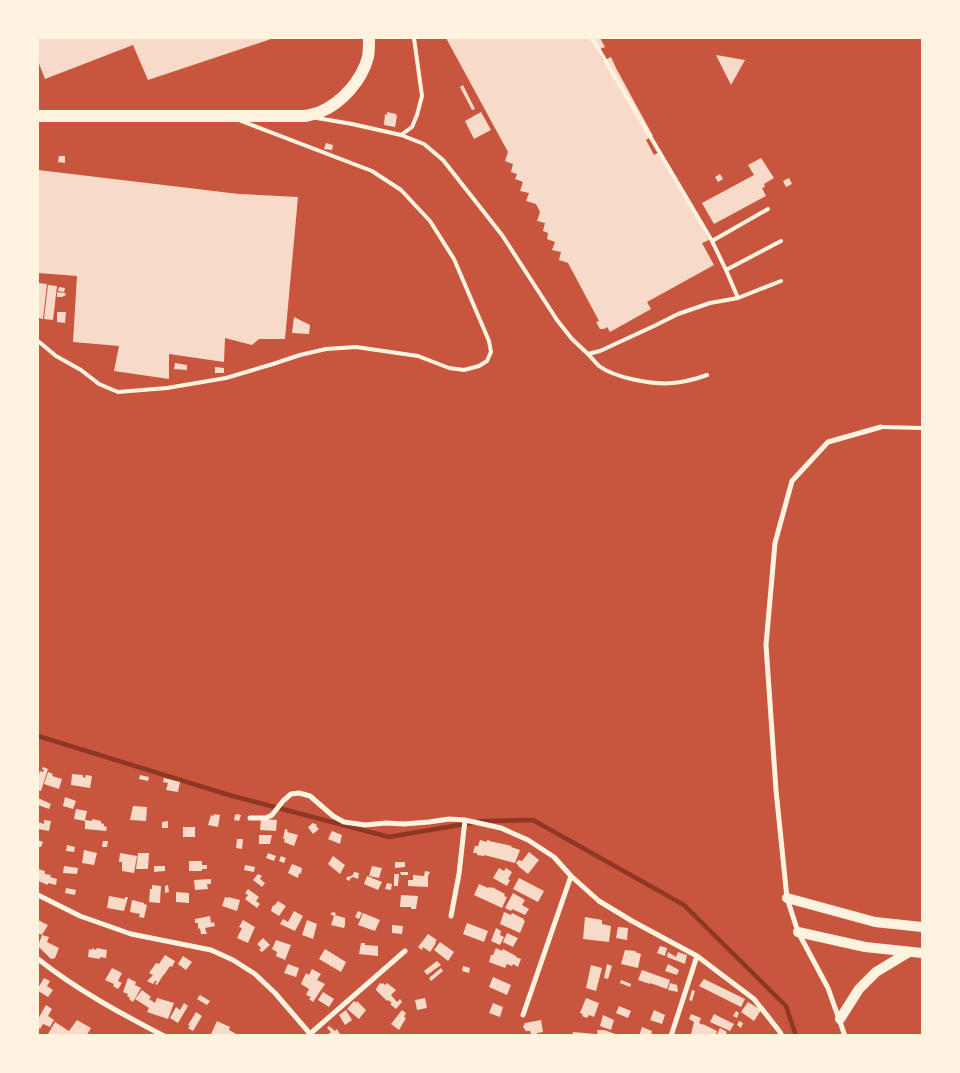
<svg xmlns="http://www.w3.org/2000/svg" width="960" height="1073" viewBox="0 0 960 1073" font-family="'Public Sans',sans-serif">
	<rect width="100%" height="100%" fill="#c8553d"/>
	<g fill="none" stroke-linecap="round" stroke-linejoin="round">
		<path stroke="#8f3625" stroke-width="4.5" d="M38,736L229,795L389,837L483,821L533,820L684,905L786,1006L796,1036"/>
	</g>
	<path fill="#f7dbc8" d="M38,38H274L148,80L133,45L45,79L38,61Z
		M446,38H600L605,47L597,50L603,61L611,57L616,68L653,136L646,140L654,155L661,151L709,240L702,243L714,265L647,302L651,309L610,332L607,327L604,329H600L596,322L599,321L568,263L559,260L561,252L552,250L555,242L547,239L548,233L543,231L545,223L537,221L540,212L536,204L526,201L529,193L520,191L523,182L515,179L517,174L511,172L513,164L505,161L508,152Z
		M716,55L745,60L731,85Z
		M463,85L475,109L472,110L460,87Z
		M387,112L396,114V115L397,116L395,127L384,125L385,114L387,115Z
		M481,112L491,130L474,139L465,121Z
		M326,143L333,145L332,150L324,149Z
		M59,156H65V163L58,162Z
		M761,158L774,178L764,184L765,187L762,188L766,196L714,224L702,203L754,175L748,165Z
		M38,170L239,194L298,197L285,339H259L252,345L225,338L224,362L169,354V379L114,371L119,346L73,342L77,276L38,273Z
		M720,174L723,179L718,182L715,177Z
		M789,178L792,184L786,187L783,181Z
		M38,283L47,284L43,319L38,318Z
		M48,285L57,286L53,320L44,319Z
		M59,287L65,288L64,292L58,291Z
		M57,292L65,293L66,295L62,297H57Z
		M57,312H66L65,323L57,322Z
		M294,317L310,325L309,334L292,333Z
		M175,363L187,365V370L174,369Z
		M215,367L224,368V373H215Z
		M43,767L48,769L41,791L38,790V777L40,771L43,772L44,770L42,769Z
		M48,772L53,774L52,776L62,779L59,789L44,784Z
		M72,774L83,775V777L85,778L86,775L92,776L90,788L71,785Z
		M140,775L149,777L148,781L139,779Z
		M164,778L180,782L178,792L166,790L168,783L163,782Z
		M65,797L76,801L73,809L63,806Z
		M38,798L51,804L49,809L38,805Z
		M133,806L147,807L146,821L130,820Z
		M76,809L87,811L85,820L92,821V819L101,821V823L104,824V826L107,827L106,831L85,829V821L74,819Z
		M214,814L220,815L218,827L208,825L211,815L214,816Z
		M237,814L241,815L239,821L234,820L235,815Z
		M261,819L277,820L276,831L260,830Z
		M44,820L51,821L49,831L38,829V822L44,824Z
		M168,821V828H162V822Z
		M313,823L317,825L316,826L319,829L313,834L308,827Z
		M183,827H195V837H183Z
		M285,829L288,830L287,832L298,835L294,846L284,842L285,839H283Z
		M332,831L342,835L340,844L328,839Z
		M259,835H272L270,844H259Z
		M237,839H243L242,849L236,848Z
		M38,840L43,842L41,847H38Z
		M480,840L487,842V840H489V841L512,846L511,847L520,850L515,863L484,855V856L477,855V853H473L475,846H478Z
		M103,841H108L107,847H102Z
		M67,845L75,847L74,852L66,851Z
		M84,850L97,853L94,865L82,863Z
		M529,852L539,860L528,874L518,866V865L516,863L519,860L522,861Z
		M120,853L137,856L134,873L122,871V862H119Z
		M138,853H149L148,869H136Z
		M268,853L276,856L274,861L266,858Z
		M281,856L286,858L284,863L279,861Z
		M333,856L345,865L340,874L328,864Z
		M189,861H202V865H207V869H202V871H189Z
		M395,862H405V867L395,868Z
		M292,864L302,868L301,874L299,873L298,878L288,873Z
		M245,865L255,867L254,872L244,870Z
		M64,866L78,868L77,874L63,873Z
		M154,866H165V871L154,872Z
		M372,866L382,868L379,878L369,876Z
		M499,868L504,871L506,868L512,872L508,879L510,880L507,886L493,878Z
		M38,869L45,871V874L51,875L50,877L57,879L56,885L48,883V885L38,881Z
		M425,871L430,872L428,876V887L408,886V880H413V875L424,876Z
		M354,872L359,873L358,879L353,877L351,878L349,881L346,879L348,876L349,877L353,875Z
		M400,872H408V875H401Z
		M258,874L262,876L260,879L265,883L262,887L253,880Z
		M394,874H399L398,886H394Z
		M367,876L382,882L378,890L364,884Z
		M519,878L544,891L538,902L513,889Z
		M211,879V884H207L208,889L195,890L194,880Z
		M387,883L392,884L391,890L385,889Z
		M479,884L488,888L489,887L492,888V887L505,894L504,896L507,897L502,908L474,895Z
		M152,885L161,886L160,903L149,902L150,889H152Z
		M168,885L169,892L165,893V886Z
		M66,888L76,890L75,895L65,893Z
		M248,889L259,897L256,901L260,904L257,908L245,899L248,895L245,893Z
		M176,892L189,893V903L176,902Z
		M513,893L525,900L522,905L529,909L525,915L512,909L511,911L505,908Z
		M401,895L418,896L416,909H411V907H400Z
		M109,896L125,899V897H128L124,911L107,908Z
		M225,897L228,898V897L240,900L237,911L222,906Z
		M132,900L144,903V904L147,905L144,918L139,917L140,914L130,912Z
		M278,901L286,906L279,916L271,911L273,905L274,906Z
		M294,911L303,916L295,931L280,924L283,919L288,922Z
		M358,911L362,913L359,919L355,917Z
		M333,912L336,913L335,915L345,918V925L344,928L331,925L334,916L330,914Z
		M504,912L511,915L512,913L524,919L523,920L525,921L520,933L500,924Z
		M363,913L380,920L375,931L358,925Z
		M210,916L211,923L214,922L215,926L205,928L207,934H201L200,928L198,929V923H195V919Z
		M585,917L602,920V924L611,926L609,942L583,939Z
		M38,920L48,925L42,935L38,933Z
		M243,920L255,927L248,943L237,938L242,928L239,927Z
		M307,920L317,924L313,939L302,935Z
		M467,923L488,931L484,942L463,934Z
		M392,925L403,926L402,934L392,933Z
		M618,927L628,928L627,940L616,938Z
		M496,928L501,931L500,935L504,937L500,945L491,941Z
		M507,933L518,938L513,947L503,942Z
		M428,934L437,940L435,942L436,943L430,952L423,947L422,950L418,947Z
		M42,935L49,937L47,942L59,948L55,958L51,959L38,946Z
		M263,938L270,945L262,952L259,950L261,948L257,944Z
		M276,940L291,945L285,960L276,956L277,952L272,949Z
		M440,942L454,952L448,961L434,950Z
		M361,943H365V945L378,946V956L359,954Z
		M660,946L667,948L665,956L657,953Z
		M92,948L96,950L97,948L107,950L106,958L100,957V959L88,957L89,949L92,950Z
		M496,948L502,951L503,949L516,956V957L521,959L518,967L513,964L512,966L507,964L505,968L489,962L491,955H493Z
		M325,949L346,962L341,972L319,959Z
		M625,950L636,951L635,952L641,954L638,968L621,964Z
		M668,952L676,957L678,952L687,955L685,964L667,957Z
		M165,955L175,961L172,967L170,966L164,975V974L157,985L155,984L157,981H155L153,984L147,981L153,975L149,973L156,963L159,964Z
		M183,956L192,962L186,970L178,964Z
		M437,961L441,965L427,975L424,971Z
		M288,964L299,968L296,977L284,973Z
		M607,964L612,966L608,979L604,978Z
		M668,964L679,970L677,975L665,971Z
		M591,965L602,968L596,991L586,988Z
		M463,966L470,968L469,973L462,971Z
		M112,968L122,973L118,981L122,983L118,989L113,986L114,984L105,980Z
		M441,968L443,971L431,981L429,978Z
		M312,969L321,974L317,980L325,984L313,1002L309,999L311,997L306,995L309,989L301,984L306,973L309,975Z
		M642,970L670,980L667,989L650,983V984L638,980Z
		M493,977L511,985L507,995L489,987Z
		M44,978L50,981L47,986L53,990L48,997L38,991V988Z
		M128,978L136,982L135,985L141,988L133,1002L129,999L130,998L127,996L128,994L123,992Z
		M704,979L745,999L741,1007L699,986Z
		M621,980L631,984L630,987L620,983Z
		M380,983L382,984L383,983L385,985L387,983L396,990L391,995L397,1002L400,999L402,1002L396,1009L390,1004L392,1003L388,1000L387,1001L376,990V989Z
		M670,983L677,985L678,992L668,990Z
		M142,990L151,997L149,999L155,1003L157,998L174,1003L168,1019L147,1012L149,1008L135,999Z
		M692,990L695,991L692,1001L689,1000Z
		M323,992L334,999L329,1007L318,1000Z
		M200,995L210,1001L207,1005L197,999Z
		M425,998L427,1008L417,1010L415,1000Z
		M586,998L599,1003L594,1017L589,1015L587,1018L582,1016L583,1014L580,1013Z
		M354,1001L356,1003L357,1001L366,1010L359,1019L347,1009Z
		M748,1002L761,1010L754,1021L741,1012Z
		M184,1003L188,1006L178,1023L170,1018L176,1007L180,1010Z
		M493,1003L503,1007L500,1017L489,1013Z
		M46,1005L52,1009L48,1016L54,1020L50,1027L43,1024L40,1029L38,1027V1019Z
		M619,1006L631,1011L628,1018L616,1013Z
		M346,1010L352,1020L345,1025L339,1015Z
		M402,1010L406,1013L404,1017L406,1018L399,1030L391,1024Z
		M654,1010L665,1015L662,1024L650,1020Z
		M736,1011L739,1013L737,1018L733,1016Z
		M196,1012L202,1016L193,1031L188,1028L190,1026L188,1025Z
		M691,1014L701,1018L699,1023L703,1025V1024L717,1031L715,1036L711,1034L712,1036H709V1034L708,1036H697L691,1034L694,1022L689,1019Z
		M714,1014L734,1024L730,1031L710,1022Z
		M603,1015L614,1020L611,1030L600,1026Z
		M77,1020L91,1028L86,1036H47L55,1022L69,1031Z
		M541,1020L543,1032L537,1033L538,1036H532L530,1031H526L523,1027L525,1023Z
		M217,1021L230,1027L229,1030L240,1036H214L211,1034Z
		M739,1021L743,1023L741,1028L737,1025Z
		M329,1026L335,1031L337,1029L341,1036H326L331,1032L327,1028Z
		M642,1027L652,1031L651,1036H639Z
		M720,1028L727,1032L725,1036H716Z
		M597,1030H604L621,1036H598Z
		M573,1032L596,1034V1036H572Z"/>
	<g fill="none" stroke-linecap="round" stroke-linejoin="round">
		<path stroke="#fff3e0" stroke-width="4" d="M592,38L712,241L726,270
			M317,118L352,124L401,135L424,144L443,160L502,235L557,320L572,339L588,354L600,351L654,326L678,314L710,303L738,298L781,281
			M401,135L412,127L417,115L422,96L414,38
			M712,241L768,209
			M738,298L726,270L781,241
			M38,341L56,356L81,370L99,384L118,392L167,388L226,378L273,364L300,355L326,349L356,347L418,356L449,368L464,370L479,366L487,361L491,352L489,341L454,259L430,221L401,190L372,171L241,121
			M588,354C592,358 595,362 599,366C615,378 653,385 673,383C685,382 696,379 707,375
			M881,427L922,428"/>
		<path stroke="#fff3e0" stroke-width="5" d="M250,818H266L272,815L283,801L291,794L299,793L310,796L333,816L344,822L365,825L386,823L404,824L429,822L449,819L465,820L501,828L528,840L554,857L571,876L599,901L632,921L697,956L754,999L780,1032L782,1036
			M38,895L80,916L131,934L211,950L233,960L255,974L275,993L312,1036
			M451,916L459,874L465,820
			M38,959C77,990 120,1013 164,1036
			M523,1015L571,876
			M311,1033L405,951
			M671,1036L697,956
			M845,1036L828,988L798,932L787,898L776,790L766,645L775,543L792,481L828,442L881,427"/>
		<path stroke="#fff3e0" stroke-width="10" d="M787,898L875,922L922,927
			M798,932L865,947L922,953
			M840,1019L859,989L876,972L909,952"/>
		<path stroke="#fff3e0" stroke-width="12" d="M38,116H305C310,115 315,114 320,112C342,103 362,80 368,57C369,51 369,44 369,38"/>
	</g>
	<rect width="960" height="1073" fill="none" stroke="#fff3e0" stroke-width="78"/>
</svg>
